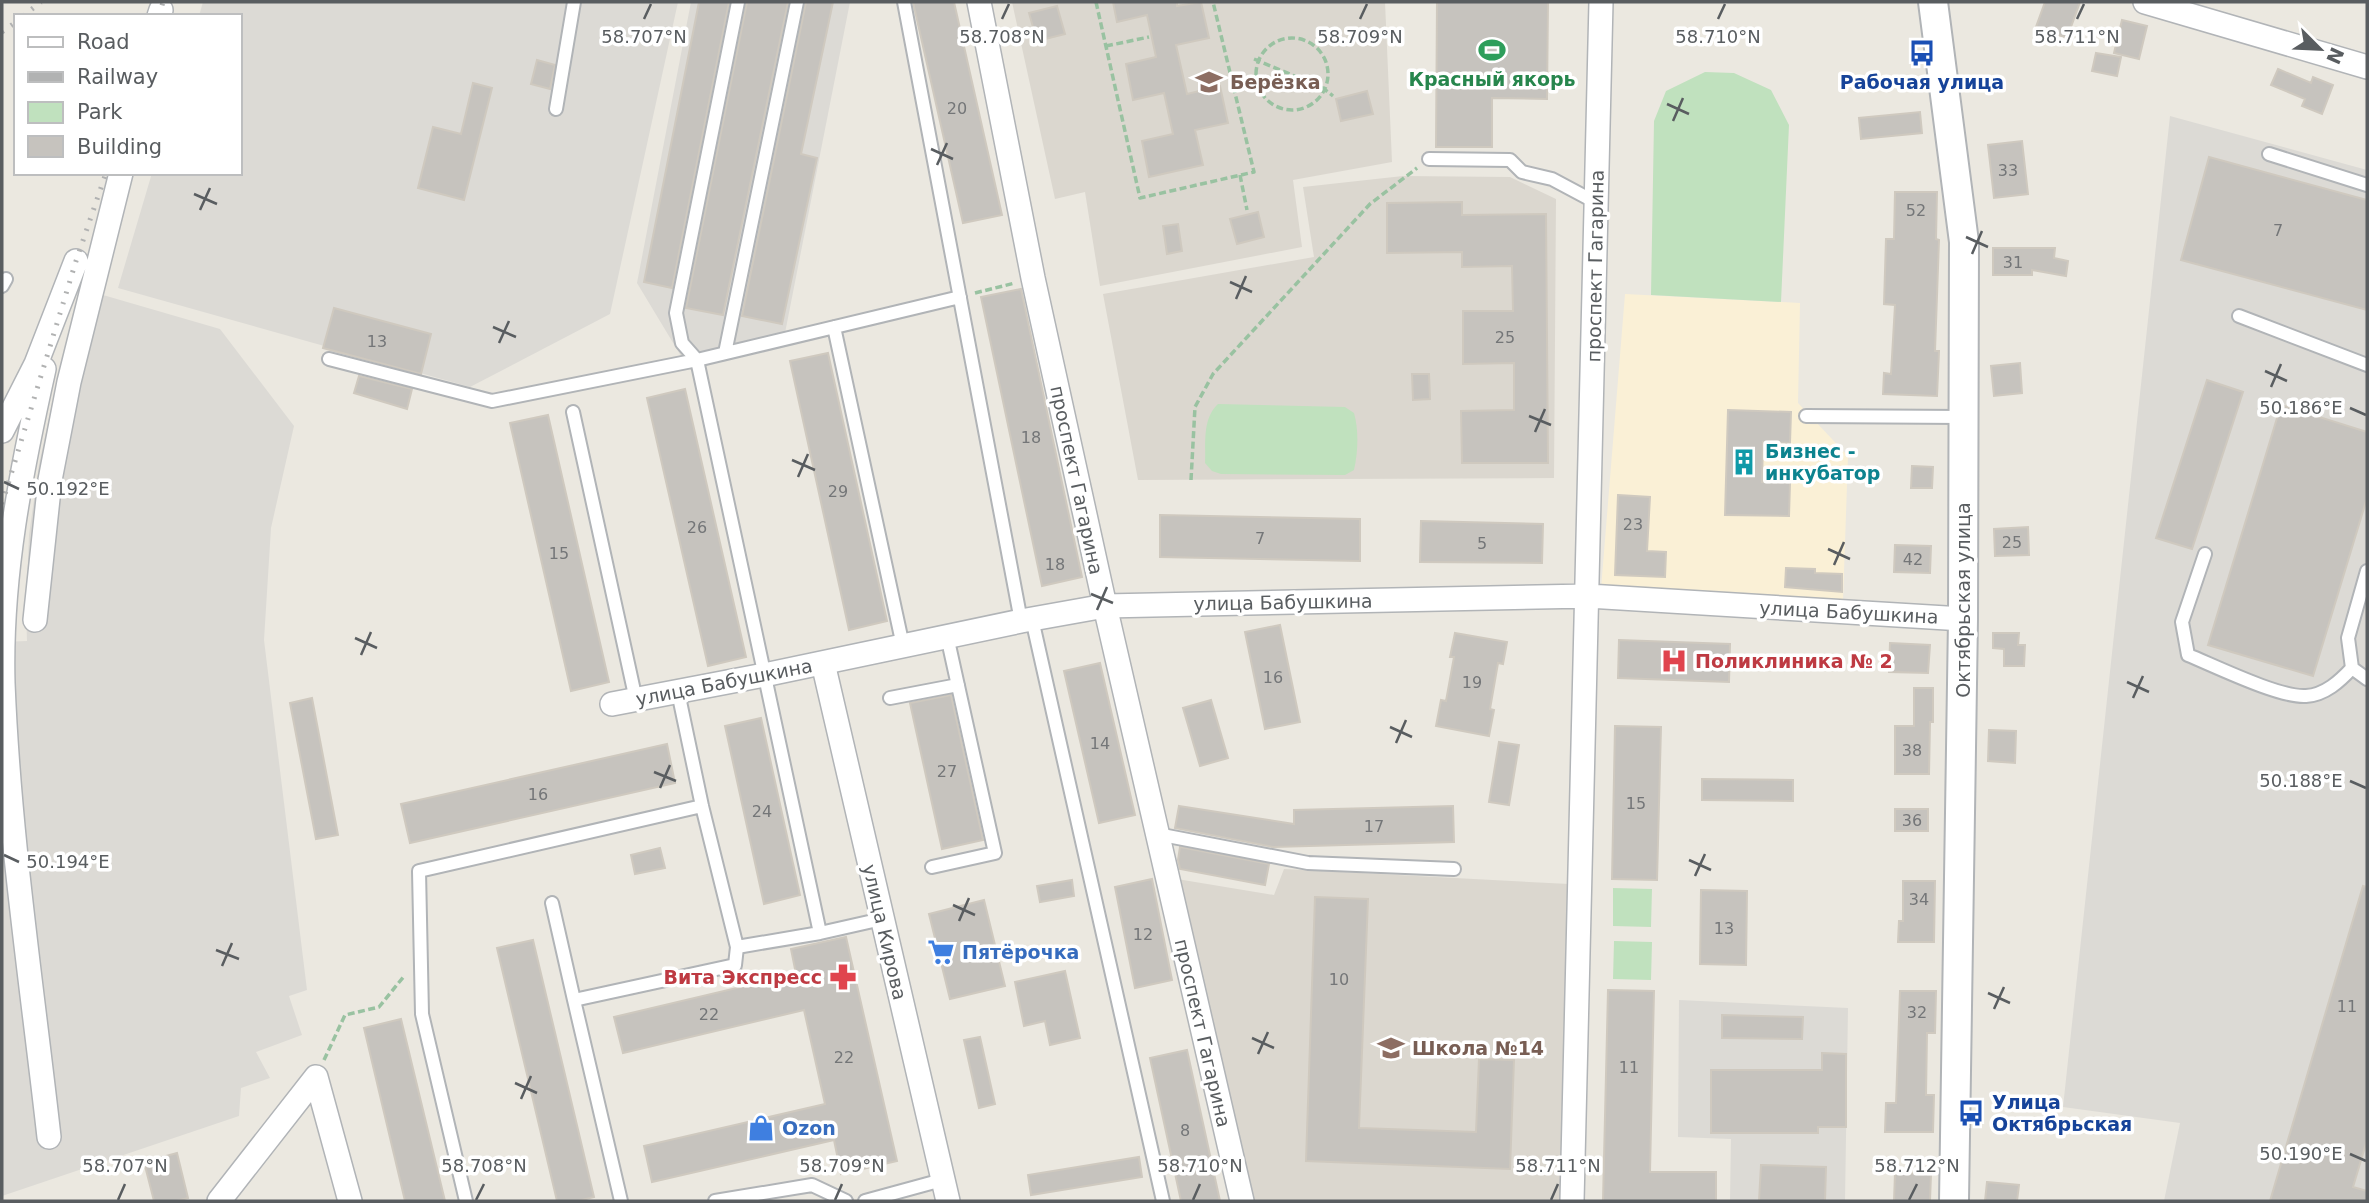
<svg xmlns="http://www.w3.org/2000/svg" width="2369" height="1203" viewBox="0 0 2369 1203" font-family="'DejaVu Sans',sans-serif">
	<rect width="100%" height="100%" fill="#ebe8e0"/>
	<path fill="#faf0d6" d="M1625,294L1800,303L1798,403L1848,456L1843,601L1601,589Z"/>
	<path fill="#dcdad5" d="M203,2H678L610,314L470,387L118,288L152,173H240V16H199Z
		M691,2H850L785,333L681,356L637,283Z
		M2170,116L2367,170V1201H2164L2180,1123L2063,1107Z
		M103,295L220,329L294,426L271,528L264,640L307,990L289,996L302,1035L256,1052L270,1078L241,1088L239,1116L2,1196V642L27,641L26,609L29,535L39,464L54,395L78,399Z
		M1679,1000L1848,1008L1845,1201H1730L1731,1139L1678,1137Z"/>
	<path fill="#dbd7cf" d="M1012,2H1385L1392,162L1293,180L1302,247L1100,286L1085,192L1055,199Z
		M1403,176L1510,177L1556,199L1554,478L1138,480L1103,294L1314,257L1303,187Z
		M1284,869L1569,884L1561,1201H1252L1177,879L1274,895Z"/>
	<path fill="#c0e1be" d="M1705,72L1734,73L1771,90L1789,125L1781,302L1651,295L1654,121L1666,91Z
		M1218,404L1345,407L1354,413C1359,430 1358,453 1354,470L1345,475L1221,474L1212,471L1205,463C1206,443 1202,419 1218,404Z
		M1613,888L1652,889L1651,927L1613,926Z
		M1614,941L1652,942L1651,980L1613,979Z"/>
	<path fill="#c6c3be" stroke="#cfc9bf" stroke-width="2" d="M699,2H729L672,288L644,282Z
		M747,2H788L723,315L686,308Z
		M806,2H833L801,154L817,158L782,324L742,316Z
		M913,2H954L1002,215L963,223Z
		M1113,2H1177V6L1201,2L1209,38L1176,45L1187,94L1220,86L1228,123L1195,130L1203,165L1149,177L1142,141L1173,134L1164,93L1133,100L1126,64L1156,57L1147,15L1117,22Z
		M1437,2H1548L1547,99L1492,98V147H1436Z
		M2045,2H2080L2067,38L2036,27Z
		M1057,6L1065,34L1037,41L1029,13Z
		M2122,20L2147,26L2139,59L2114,53Z
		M2096,53L2121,57L2117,76L2092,71Z
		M537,60L555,65L550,89L531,84Z
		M2278,69L2311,83L2313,77L2333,85L2322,114L2302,106L2305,99L2271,85Z
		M473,83L492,88L464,200L418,188L433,127L461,134Z
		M1367,91L1373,114L1341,121L1336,99Z
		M1920,112L1922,133L1861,139L1859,118Z
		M2022,141L2028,194L1994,198L1988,145Z
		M2209,157L2367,200V310L2181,260Z
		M1895,192H1937L1936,239L1939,240L1935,351H1939L1937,396L1883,394L1884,373L1891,374L1895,305L1884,304L1886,239H1894Z
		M1462,202V215L1546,214L1548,463H1462L1461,411L1514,410V363L1463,364V311H1513L1512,266L1462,267V252L1387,253V203Z
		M1258,212L1264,237L1237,244L1230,219Z
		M1178,224L1182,251L1167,254L1163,226Z
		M1993,248H2055L2054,258L2068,261L2066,276L2032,270V275H1993Z
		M1021,289L1082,577L1042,586L981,297Z
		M334,308L431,334L421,374L323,348Z
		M828,353L887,621L849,630L790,361Z
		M2020,363L2022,393L1994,396L1991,366Z
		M1412,374H1429L1430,399L1413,400Z
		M359,376L412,389L407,409L354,393Z
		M2207,380L2243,392L2192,549L2156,538Z
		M685,389L746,657L708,666L647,398Z
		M2281,405L2367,432V498L2313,676L2208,645Z
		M1728,410L1791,412L1790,443L1763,442L1762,482L1790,483L1789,516L1725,515Z
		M548,415L609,682L571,691L510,423Z
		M1912,466L1933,467L1932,488H1911Z
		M1618,495L1650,497L1647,551L1666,552L1665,577L1615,575Z
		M1160,515L1360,519V561L1160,557Z
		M1421,521L1543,524L1542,563L1420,562Z
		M2028,527L2029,555L1995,556L1994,529Z
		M1895,545L1931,546L1930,573L1894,572Z
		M1786,568L1815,569V573L1842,574V592L1785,587Z
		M1280,625L1300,722L1265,729L1245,632Z
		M1455,633L1507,642L1503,664L1498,663L1490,709L1494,710L1489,736L1436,726L1441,700L1446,701L1454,657H1450Z
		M1993,633H2019L2018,645H2025L2024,666H2004V649L1993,648Z
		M1619,640L1730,644L1729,682L1618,678Z
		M1890,643L1930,645L1928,673L1889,672Z
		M1100,663L1135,815L1099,823L1064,671Z
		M1914,688H1933V722H1930L1929,774H1895V726H1914Z
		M951,695L983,840L942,849L910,703Z
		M312,698L338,835L316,839L290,703Z
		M1211,700L1228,758L1200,766L1183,708Z
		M761,718L800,895L764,904L725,726Z
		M1615,726L1661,727L1657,880L1612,879Z
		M1989,730L2016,731L2015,763L1988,761Z
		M1499,742L1519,745L1509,805L1489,802Z
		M667,744L675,783L410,843L401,804Z
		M1702,779L1793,780V801L1702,800Z
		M1179,806L1294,824V810L1453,806L1454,842L1273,847L1175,828Z
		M1895,809H1928V831H1895Z
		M1180,847L1269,864L1265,885L1180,869L1178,860Z
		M660,848L665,868L635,874L631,855Z
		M1152,879L1172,980L1135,988L1115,887Z
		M1072,880L1074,896L1040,902L1037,886Z
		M1903,881H1935L1934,942H1898L1899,921H1903Z
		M2363,886L2367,887V1140L2353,1187L2367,1191V1201H2270Z
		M1701,890L1747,891L1746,965L1700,964Z
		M1315,897L1368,899L1359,1128L1476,1132L1479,1059L1514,1060L1510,1169L1306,1161Z
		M984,900L1005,986L950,999L929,914Z
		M846,937L897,1161L841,1174L834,1140L652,1182L644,1146L825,1104L804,1010L623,1053L614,1017L796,974L791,949Z
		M533,940L594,1197L578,1201H557L497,948Z
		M1065,971L1080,1038L1050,1045L1045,1021L1024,1026L1015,982Z
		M1608,990L1654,991L1650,1172H1716V1201H1603Z
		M1900,991H1936L1935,1033H1927L1926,1095H1934L1933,1132H1885L1886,1103H1896Z
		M1722,1015L1803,1017L1802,1039L1722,1038Z
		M401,1019L445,1201H405L364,1028Z
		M980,1037L995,1104L979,1108L964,1040Z
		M1187,1050L1220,1201H1181L1150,1058Z
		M1822,1053L1846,1054V1127H1818V1133H1711V1070H1822Z
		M177,1153L188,1198L176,1201H154L144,1162Z
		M1139,1157L1142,1177L1031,1195L1028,1175Z
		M1761,1165L1826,1167L1825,1201H1759Z
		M1895,1173L1931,1174L1930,1201H1894Z
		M1987,1182L2019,1185L2017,1201H1985Z"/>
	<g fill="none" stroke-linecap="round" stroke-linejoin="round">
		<g stroke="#b1b4b7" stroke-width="16">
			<path id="service" d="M738,2L676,313L682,343L697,360L820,933
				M904,2L1021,621
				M556,109L574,2
				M2269,154L2367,185
				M1429,159L1510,160L1522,172L1552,179L1597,203
				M2,286L6,279
				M2239,316L2367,365
				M834,327L903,646
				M725,353L797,2
				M329,359L492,401L697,360L960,297
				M573,412L636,700
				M1806,416L1963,417
				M2205,554L2182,622L2188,655C2215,666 2280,698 2306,696C2325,695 2340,681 2352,668
				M2367,571L2348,638L2352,668L2367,679
				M1032,619L1163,1201
				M678,692L702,806L737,947L820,933L882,919
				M890,698L958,685
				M1157,834L1308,863L1454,869
				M932,867L995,853L947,636
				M552,903L574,1000
				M466,1201L422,1014L419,871L702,806
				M621,1201L574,1000L735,965L737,947
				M715,1201L812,1185L846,1201
				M865,1201L942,1180"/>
		</g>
		<g stroke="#b1b4b7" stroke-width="26">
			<path id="minor" d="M979,2L1033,278L1105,606L1242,1201
				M2145,2L2367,67
				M159,16L161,10
				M44,369C21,472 0,577 3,683C9,835 32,986 49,1137
				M2,431L36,364L76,261
				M35,620L50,480L69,382L121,173
				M823,663L948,1201
				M612,704L764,675L1021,621L1105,606L1588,596L1963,619
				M316,1077L350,1201
				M219,1201L316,1077
				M1572,1201L1601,2"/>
		</g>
		<g stroke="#b1b4b7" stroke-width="32">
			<path id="tertiary" d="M1933,2L1964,242L1963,619L1954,1201"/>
		</g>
		<path stroke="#99c2a1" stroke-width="3.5" stroke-dasharray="7 3.5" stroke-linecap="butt" d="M1096,2L1140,198L1254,172L1213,2
			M1256 74a36 36 0 1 1 72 0a36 36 0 1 1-72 0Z
			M1106,46L1149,37
			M1254,59L1323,88L1333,96
			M1240,175L1247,210
			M975,293L1015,283
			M1191,480L1195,407L1213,374L1370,204L1417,168
			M324,1060L345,1015L379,1007L405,975"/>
		<use href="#service" stroke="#fff" stroke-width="12"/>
		<use href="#minor" stroke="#fff" stroke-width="23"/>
		<use href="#tertiary" stroke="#fff" stroke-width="28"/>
		<path stroke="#b1b2b2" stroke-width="5" stroke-dasharray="2 9" stroke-linecap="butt" d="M23,16L41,2
			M159,16L163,2
			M2,32L16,22
			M2,504L76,261L106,173"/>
	</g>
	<path fill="none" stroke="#595d60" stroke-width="2.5" d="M644,19L651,4M1002,19L1009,4M1360,19L1367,4M1718,19L1725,4M2077,19L2084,4M1667,104L1689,114M1673,121L1683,98M931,149L953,159M937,165L947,143M194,194L217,204M200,210L210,188M1966,237L1988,247M1972,254L1982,231M1230,282L1252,292M1236,299L1246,276M493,327L516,337M499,343L509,321M2265,371L2287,381M2271,387L2281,364M2350,408L2366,415M1529,416L1551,425M1535,432L1545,409M792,460L815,470M798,477L808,454M4,482L19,489M1828,549L1850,559M1834,565L1844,542M1091,594L1113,603M1097,610L1107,587M355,638L377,648M361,655L371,632M2127,682L2149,692M2133,698L2143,676M1390,727L1412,737M1396,743L1406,720M654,772L676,781M2350,781L2366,788M660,788L670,765M4,855L19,862M1689,860L1711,870M1695,876L1705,854M953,905L975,915M959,921L969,898M216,950L239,959M222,966L232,943M1988,993L2010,1003M1994,1009L2004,987M1252,1038L1274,1048M1258,1054L1268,1032M515,1083L537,1093M521,1099L531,1076M2350,1154L2366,1161M118,1200L125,1184M476,1200L484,1184M835,1200L842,1184M1193,1200L1200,1184M1551,1200L1558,1184M1909,1200L1917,1184"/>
	<defs>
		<g id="stadium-bare" transform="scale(2.1)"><path d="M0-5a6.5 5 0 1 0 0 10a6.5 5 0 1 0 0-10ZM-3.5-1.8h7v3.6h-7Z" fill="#2e9e5b" stroke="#fff" stroke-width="2.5" paint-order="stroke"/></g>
		<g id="bus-bare" transform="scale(2.1)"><path d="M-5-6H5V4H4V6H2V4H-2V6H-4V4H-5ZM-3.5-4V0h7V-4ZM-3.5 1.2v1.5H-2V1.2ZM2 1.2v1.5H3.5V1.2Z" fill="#1a4fb4" stroke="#fff" stroke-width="2.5" paint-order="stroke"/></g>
		<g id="school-bare" transform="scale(2.1)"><path d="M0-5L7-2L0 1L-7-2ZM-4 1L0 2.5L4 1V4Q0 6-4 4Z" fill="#8d6e63" stroke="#fff" stroke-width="2.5" paint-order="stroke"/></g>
		<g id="building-bare" transform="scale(2.1)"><path d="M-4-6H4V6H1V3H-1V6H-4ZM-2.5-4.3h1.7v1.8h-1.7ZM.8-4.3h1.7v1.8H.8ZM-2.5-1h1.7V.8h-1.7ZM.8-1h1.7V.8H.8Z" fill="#0f9aa8" stroke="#fff" stroke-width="2.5" paint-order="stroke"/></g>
		<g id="hospital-bare" transform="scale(2.1)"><path d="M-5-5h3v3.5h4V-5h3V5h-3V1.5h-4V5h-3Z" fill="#e0444e" stroke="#fff" stroke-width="2.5" paint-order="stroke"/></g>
		<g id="supermarket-bare" transform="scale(2.1)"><path d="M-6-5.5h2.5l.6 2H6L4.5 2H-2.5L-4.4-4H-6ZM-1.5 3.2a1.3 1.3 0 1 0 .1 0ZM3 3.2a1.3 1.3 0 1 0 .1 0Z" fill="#3f7fe0" stroke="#fff" stroke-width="2.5" paint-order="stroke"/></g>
		<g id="pharmacy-bare" transform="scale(2.1)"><path d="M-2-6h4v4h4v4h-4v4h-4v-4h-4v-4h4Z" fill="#e0444e" stroke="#fff" stroke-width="2.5" paint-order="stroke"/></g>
		<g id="shop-bare" transform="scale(2.1)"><path d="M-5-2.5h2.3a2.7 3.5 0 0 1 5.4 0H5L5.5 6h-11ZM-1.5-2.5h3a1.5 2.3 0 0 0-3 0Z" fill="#3f7fe0" stroke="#fff" stroke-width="2.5" paint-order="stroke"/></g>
	</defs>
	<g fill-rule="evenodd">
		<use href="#stadium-bare" x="1492" y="50"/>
		<use href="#bus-bare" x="1922" y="53"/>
		<use href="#school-bare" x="1209" y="82"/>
		<use href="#building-bare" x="1744" y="462"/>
		<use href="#hospital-bare" x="1674" y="661"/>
		<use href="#supermarket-bare" x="941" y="952"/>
		<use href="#pharmacy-bare" x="843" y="977"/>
		<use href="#school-bare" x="1391" y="1048"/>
		<use href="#bus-bare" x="1971" y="1113"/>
		<use href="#shop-bare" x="761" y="1128"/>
	</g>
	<g text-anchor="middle" stroke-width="7" stroke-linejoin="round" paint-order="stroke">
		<g font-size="16" fill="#747678">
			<text x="957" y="114">20</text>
			<text x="2008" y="176">33</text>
			<text x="1916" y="216">52</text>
			<text x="2278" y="236">7</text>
			<text x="2013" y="268">31</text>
			<text x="1505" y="343">25</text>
			<text x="377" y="347">13</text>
			<text x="1031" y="443">18</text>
			<text x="838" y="497">29</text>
			<text x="1633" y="530">23</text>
			<text x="697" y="533">26</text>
			<text x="1260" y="544">7</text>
			<text x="2012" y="548">25</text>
			<text x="1482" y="549">5</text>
			<text x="559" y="559">15</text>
			<text x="1913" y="565">42</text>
			<text x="1055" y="570">18</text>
			<text x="1273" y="683">16</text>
			<text x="1472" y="688">19</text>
			<text x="1100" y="749">14</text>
			<text x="1912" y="756">38</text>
			<text x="947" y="777">27</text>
			<text x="538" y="800">16</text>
			<text x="1636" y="809">15</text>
			<text x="762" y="817">24</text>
			<text x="1912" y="826">36</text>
			<text x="1374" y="832">17</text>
			<text x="1919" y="905">34</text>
			<text x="1724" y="934">13</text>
			<text x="1143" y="940">12</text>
			<text x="1339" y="985">10</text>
			<text x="2347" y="1012">11</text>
			<text x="1917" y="1018">32</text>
			<text x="709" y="1020">22</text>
			<text x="844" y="1063">22</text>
			<text x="1629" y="1073">11</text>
			<text x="1185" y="1136">8</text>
		</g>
		<g font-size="19" font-weight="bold" fill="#27864d" stroke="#fff">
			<text x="1492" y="86">Красный якорь</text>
		</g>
		<g font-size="19" font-weight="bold" fill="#785e54" stroke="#fff" text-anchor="start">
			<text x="1230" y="89">Берёзка</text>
			<text x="1412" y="1055">Школа №14</text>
		</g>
		<g font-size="19" font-weight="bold" fill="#164399" stroke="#fff">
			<text x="1922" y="89">Рабочая улица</text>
			<text x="1992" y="1109" text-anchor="start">Улица<tspan x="1992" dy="22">Октябрьская</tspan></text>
		</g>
		<g font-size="19" fill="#595d60" stroke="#fff">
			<text transform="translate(1595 266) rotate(-89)" y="7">проспект Гагарина</text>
			<text transform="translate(1077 480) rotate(78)" y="7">проспект Гагарина</text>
			<text transform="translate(1963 600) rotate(-90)" y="7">Октябрьская улица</text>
			<text transform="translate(1283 602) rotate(-1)" y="7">улица Бабушкина</text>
			<text transform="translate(1849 612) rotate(3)" y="7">улица Бабушкина</text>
			<text transform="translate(724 682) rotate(-11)" y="7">улица Бабушкина</text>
			<text transform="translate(885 932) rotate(77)" y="7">улица Кирова</text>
			<text transform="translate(1203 1033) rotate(77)" y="7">проспект Гагарина</text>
		</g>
		<g font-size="19" font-weight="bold" fill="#0d838f" stroke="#fff" text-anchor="start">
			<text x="1765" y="458">Бизнес -<tspan x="1765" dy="22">инкубатор</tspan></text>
		</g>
		<g font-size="19" font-weight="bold" fill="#be3a42" stroke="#fff" text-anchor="start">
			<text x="1695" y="668">Поликлиника № 2</text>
			<text x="822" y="984" text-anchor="end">Вита Экспресс</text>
		</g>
		<g font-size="19" font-weight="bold" fill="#366cbe" stroke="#fff" text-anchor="start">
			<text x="962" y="959">Пятёрочка</text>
			<text x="782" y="1135">Ozon</text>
		</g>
	</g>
	<g font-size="18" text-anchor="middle" fill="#595d60" stroke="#fff" stroke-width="7" stroke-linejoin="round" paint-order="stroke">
		<text x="644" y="43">58.707°N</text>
		<text x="1002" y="43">58.708°N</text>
		<text x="1360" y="43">58.709°N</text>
		<text x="1718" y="43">58.710°N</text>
		<text x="2077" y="43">58.711°N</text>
		<text x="2301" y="414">50.186°E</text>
		<text x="68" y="495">50.192°E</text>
		<text x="2301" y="787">50.188°E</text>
		<text x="68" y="868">50.194°E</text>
		<text x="2301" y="1160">50.190°E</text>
		<text x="125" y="1172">58.707°N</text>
		<text x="484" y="1172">58.708°N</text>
		<text x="842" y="1172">58.709°N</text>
		<text x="1200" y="1172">58.710°N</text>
		<text x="1558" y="1172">58.711°N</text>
		<text x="1917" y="1172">58.712°N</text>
	</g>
	<rect width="2369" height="1203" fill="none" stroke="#595d60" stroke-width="7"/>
	<rect x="14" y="14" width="228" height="161" fill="#ffffff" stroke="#bdbebf" stroke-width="2"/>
	<rect x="28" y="37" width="35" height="10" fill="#ffffff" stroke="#bdbebf" stroke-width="2"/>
	<text x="77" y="49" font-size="21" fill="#595d60">Road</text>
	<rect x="28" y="72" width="35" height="10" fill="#b1b2b2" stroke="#bdbebf" stroke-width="2"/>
	<text x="77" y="84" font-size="21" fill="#595d60">Railway</text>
	<rect x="28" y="102" width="35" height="21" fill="#c0e1be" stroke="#bdbebf" stroke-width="2"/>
	<text x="77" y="119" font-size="21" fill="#595d60">Park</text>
	<rect x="28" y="136" width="35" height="21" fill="#c6c3be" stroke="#bdbebf" stroke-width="2"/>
	<text x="77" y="154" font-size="21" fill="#595d60">Building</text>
	<g transform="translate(2320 49) rotate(114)" stroke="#ffffff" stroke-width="5" paint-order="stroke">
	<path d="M0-5L12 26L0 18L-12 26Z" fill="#595d60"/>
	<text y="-10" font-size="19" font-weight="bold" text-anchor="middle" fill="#595d60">N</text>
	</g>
</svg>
